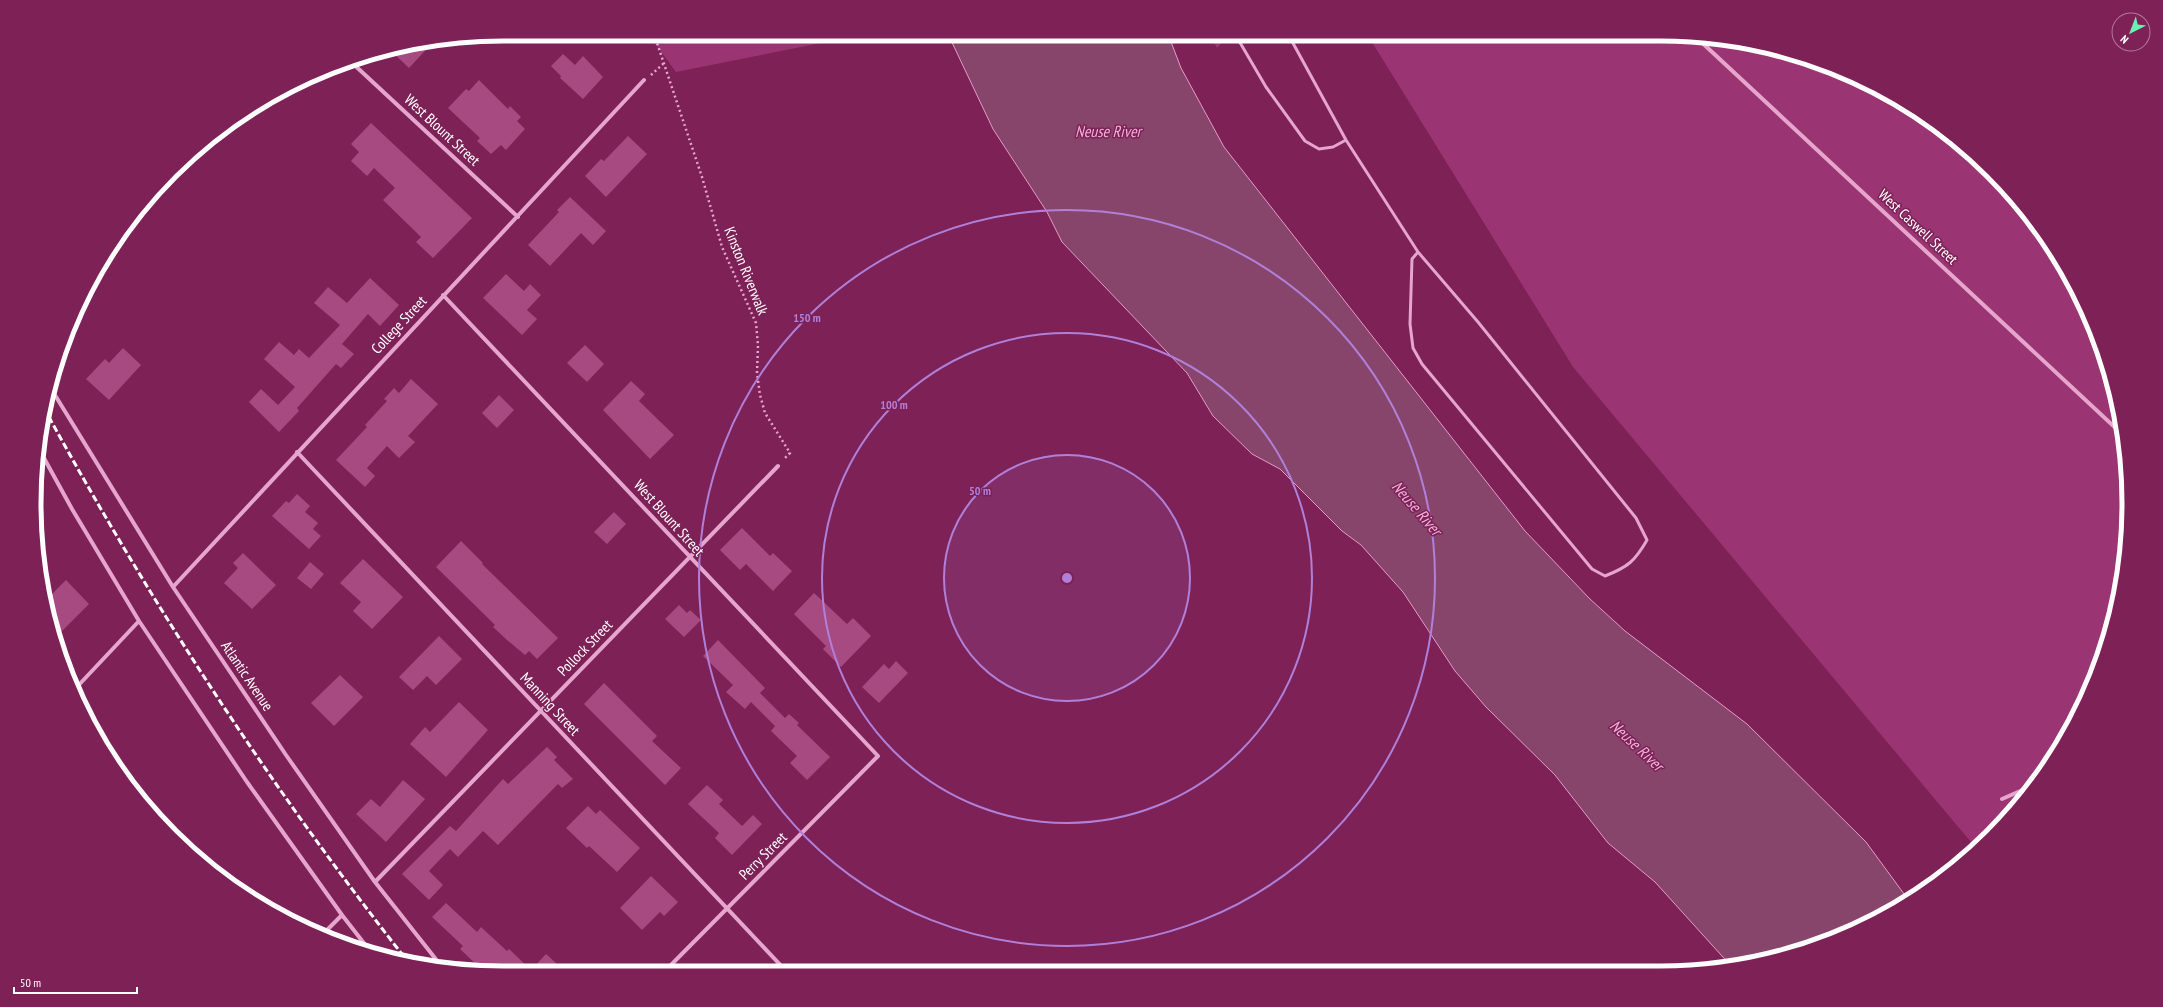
<svg xmlns="http://www.w3.org/2000/svg" width="2163" height="1007" viewBox="0 0 2163 1007" font-family="'PT Sans Narrow',sans-serif">
	<rect width="100%" height="100%" fill="#7d2157"/>
	<path fill="#9a3472" d="M648,34H866L676,72Z
		M1210,34H1230L1217,48Z
		M1367,34H1660L1751,43L1839,70L1920,113L1991,171L2050,242L2093,324L2120,412L2129,503L2120,595L2093,683L2032,789L1975,847L1573,367Z"/>
	<path fill="#88456c" stroke="#e799c9" d="M948,34H1168L1181,68L1224,147L1525,531L1590,599L1625,631L1747,724L1866,842L1907,898L1839,937L1731,966L1655,882L1608,843L1555,775L1486,707L1455,671L1403,592L1361,545L1342,531L1280,469L1252,454L1213,416L1187,373L1062,242L1047,212L993,129Z"/>
	<path fill="#a64a81" d="M434,41L409,68L389,49L412,43Z
		M563,54L575,65L583,56L603,77L583,99L560,78L561,76L551,66Z
		M479,80L508,109L510,106L521,117L517,121L525,129L506,150L501,145L491,154L477,141L480,138L448,108L466,89L469,91Z
		M371,123L472,218L433,258L416,242L421,237L383,200L395,188L374,168L367,176L351,161L359,152L351,144Z
		M628,136L647,154L606,197L585,176L601,159L604,161Z
		M570,197L606,231L593,245L581,233L550,266L528,245L559,212L557,210Z
		M506,274L524,291L530,284L541,295L527,310L537,319L522,335L483,298Z
		M370,278L399,305L380,326L368,314L342,344L354,354L341,368L336,364L297,408L299,411L279,432L249,402L261,389L278,405L295,387L264,359L279,342L294,355L299,349L309,358L340,325L314,303L328,287L347,303Z
		M585,345L604,364L587,382L567,363Z
		M123,348L141,365L109,400L86,379L105,359L109,363Z
		M411,379L438,404L408,436L415,442L399,458L387,446L367,468L375,476L365,487L336,460L367,427L365,425L387,401L384,399L394,388L399,393Z
		M631,381L645,394L639,401L674,435L650,459L603,410Z
		M499,395L514,410L497,428L482,413Z
		M297,494L310,506L305,512L318,523L313,529L321,536L309,549L272,516L286,501L289,503Z
		M614,512L626,524L607,544L594,532Z
		M742,528L770,556L773,553L792,571L773,591L746,564L740,570L720,550Z
		M461,541L483,563L482,564L558,638L537,659L529,651L525,655L507,640L493,627L495,625L436,567Z
		M243,553L276,585L252,609L224,583L238,568L233,563Z
		M363,559L403,597L372,629L353,611L361,602L340,583Z
		M310,562L324,574L311,589L297,578Z
		M66,580L89,604L60,633L52,625L46,600Z
		M814,593L847,624L853,618L871,636L841,667L823,649L826,646L794,614Z
		M679,605L687,613L690,610L701,620L684,637L665,619Z
		M439,636L462,659L436,685L427,676L413,690L399,677Z
		M718,640L765,688L760,693L785,718L789,714L799,723L797,725L830,757L807,780L790,763L797,756L771,731L775,726L751,702L745,709L726,692L733,685L703,656Z
		M896,661L908,673L879,703L862,687L884,664L889,669Z
		M340,675L363,697L334,726L311,703Z
		M604,683L657,736L652,741L681,768L665,785L584,704Z
		M459,702L488,730L446,777L410,744L425,727L430,732Z
		M547,747L557,757L554,760L573,779L562,788L558,784L498,845L483,831L458,857L450,849L429,871L443,885L429,900L402,874L450,826L456,831L503,779L508,784Z
		M403,780L425,799L386,842L356,814L371,799L380,807Z
		M707,785L723,800L719,804L742,826L753,815L762,824L732,855L715,838L719,833L688,804Z
		M588,806L596,814L600,810L640,848L617,872L589,846L587,848L566,828Z
		M651,876L678,902L664,916L660,912L642,930L620,908Z
		M446,903L477,932L481,927L507,951L509,949L531,970L546,954L567,973H503L489,972L482,965L480,968L460,949L463,946L432,917Z"/>
	<g fill="none" stroke-linecap="round" stroke-linejoin="round">
		<path stroke="#e6a5cc" stroke-width="2.5" stroke-dasharray="2 3" stroke-linecap="butt" d="M654,34L702,177L722,247L756,323L758,345L757,373L760,395L765,413L790,453L784,459
			M651,75L663,64"/>
		<path stroke="#e6a5cc" stroke-width="3" d="M1235,34L1266,87L1305,141L1319,149L1333,147L1346,140L1288,34
			M1346,140L1418,252L1478,322L1636,518L1647,540C1635,561 1628,567 1605,576L1592,569L1422,364L1413,348L1410,324L1412,259L1418,252"/>
		<path stroke="#e6a5cc" stroke-width="4" d="M1697,38L2122,434
			M349,60L518,217
			M443,295L878,756L664,972
			M50,387L173,587L286,755L375,882L442,967
			M39,449L72,509L139,621L247,782L342,915L370,951
			M297,452L787,972
			M173,587L644,80
			M75,689L139,621
			M2002,799L2034,785
			M375,882L778,466
			M321,936L342,915"/>
		<path stroke="#fff" stroke-width="3" stroke-dasharray="7 3" stroke-linecap="butt" d="M44,408C150,602 272,790 409,963"/>
	</g>
	<circle cx="1067" cy="578" r="123" fill="#b080d9" fill-opacity=".12"/>
	<g fill="none" stroke="#b080d9" stroke-width="2">
		<circle cx="1067" cy="578" r="123"/>
		<circle cx="1067" cy="578" r="245"/>
		<circle cx="1067" cy="578" r="368"/>
	</g>
	<g text-anchor="middle" stroke-width="3" stroke-linejoin="round" paint-order="stroke">
		<g font-size="15" fill="#fff" stroke="#7d2157">
			<text transform="translate(442 130) rotate(43)" y="5">West Blount Street</text>
			<text transform="translate(1918 227) rotate(43)" y="5">West Caswell Street</text>
			<text transform="translate(746 271) rotate(68)" y="5">Kinston Riverwalk</text>
			<text transform="translate(399 325) rotate(-47)" y="5">College Street</text>
			<text transform="translate(669 518) rotate(48)" y="5">West Blount Street</text>
			<text transform="translate(585 648) rotate(-46)" y="5">Pollock Street</text>
			<text transform="translate(247 676) rotate(56)" y="5">Atlantic Avenue</text>
			<text transform="translate(550 704) rotate(47)" y="5">Manning Street</text>
			<text transform="translate(763 856) rotate(-45)" y="5">Perry Street</text>
		</g>
		<g font-size="16" font-style="italic" fill="#eeb0d6" stroke="#7d2157">
			<text x="1108" y="137">Neuse River</text>
			<text transform="translate(1417 508) rotate(49)" y="6">Neuse River</text>
			<text transform="translate(1637 745) rotate(43)" y="6">Neuse River</text>
		</g>
	</g>
	<path d="M0 0H2163V1007H0ZM503 41H1660A462 462 0 0 1 2122 503V504A462 462 0 0 1 1660 966H503A462 462 0 0 1 41 504V503A462 462 0 0 1 503 41Z" fill="#7d2157" fill-rule="evenodd"/>
	<path fill="none" stroke="#fff" stroke-width="5" d="M503 41H1660A462 462 0 0 1 2122 503V504A462 462 0 0 1 1660 966H503A462 462 0 0 1 41 504V503A462 462 0 0 1 503 41Z"/>
	<circle cx="1067" cy="578" r="6" fill="#b080d9" stroke="#7d2157" stroke-width="2"/>
	<g font-size="12" text-anchor="middle" font-weight="bold" fill="#b080d9" stroke="#7d2157" stroke-width="3" stroke-linejoin="round" paint-order="stroke">
		<text x="807" y="322">150 m</text>
		<text x="894" y="409">100 m</text>
		<text x="980" y="495">50 m</text>
	</g>
	<g transform="translate(2131 32) rotate(222)"><circle r="19" fill="#7d2157" stroke="#b17a9a"/>
	<path d="M0-3L7 15L0 10L-7 15Z" fill="#67f2b4"/>
	<text y="-6" font-size="11" font-weight="bold" text-anchor="middle" fill="#ffffff">N</text>
	</g>
	<path d="M14 987v6h123v-6" fill="none" stroke="#ffffff" stroke-width="2"/>
	<text x="20" y="987" font-size="12" fill="#ffffff" stroke="#7d2157" stroke-width="3" paint-order="stroke">50 m</text>
</svg>
